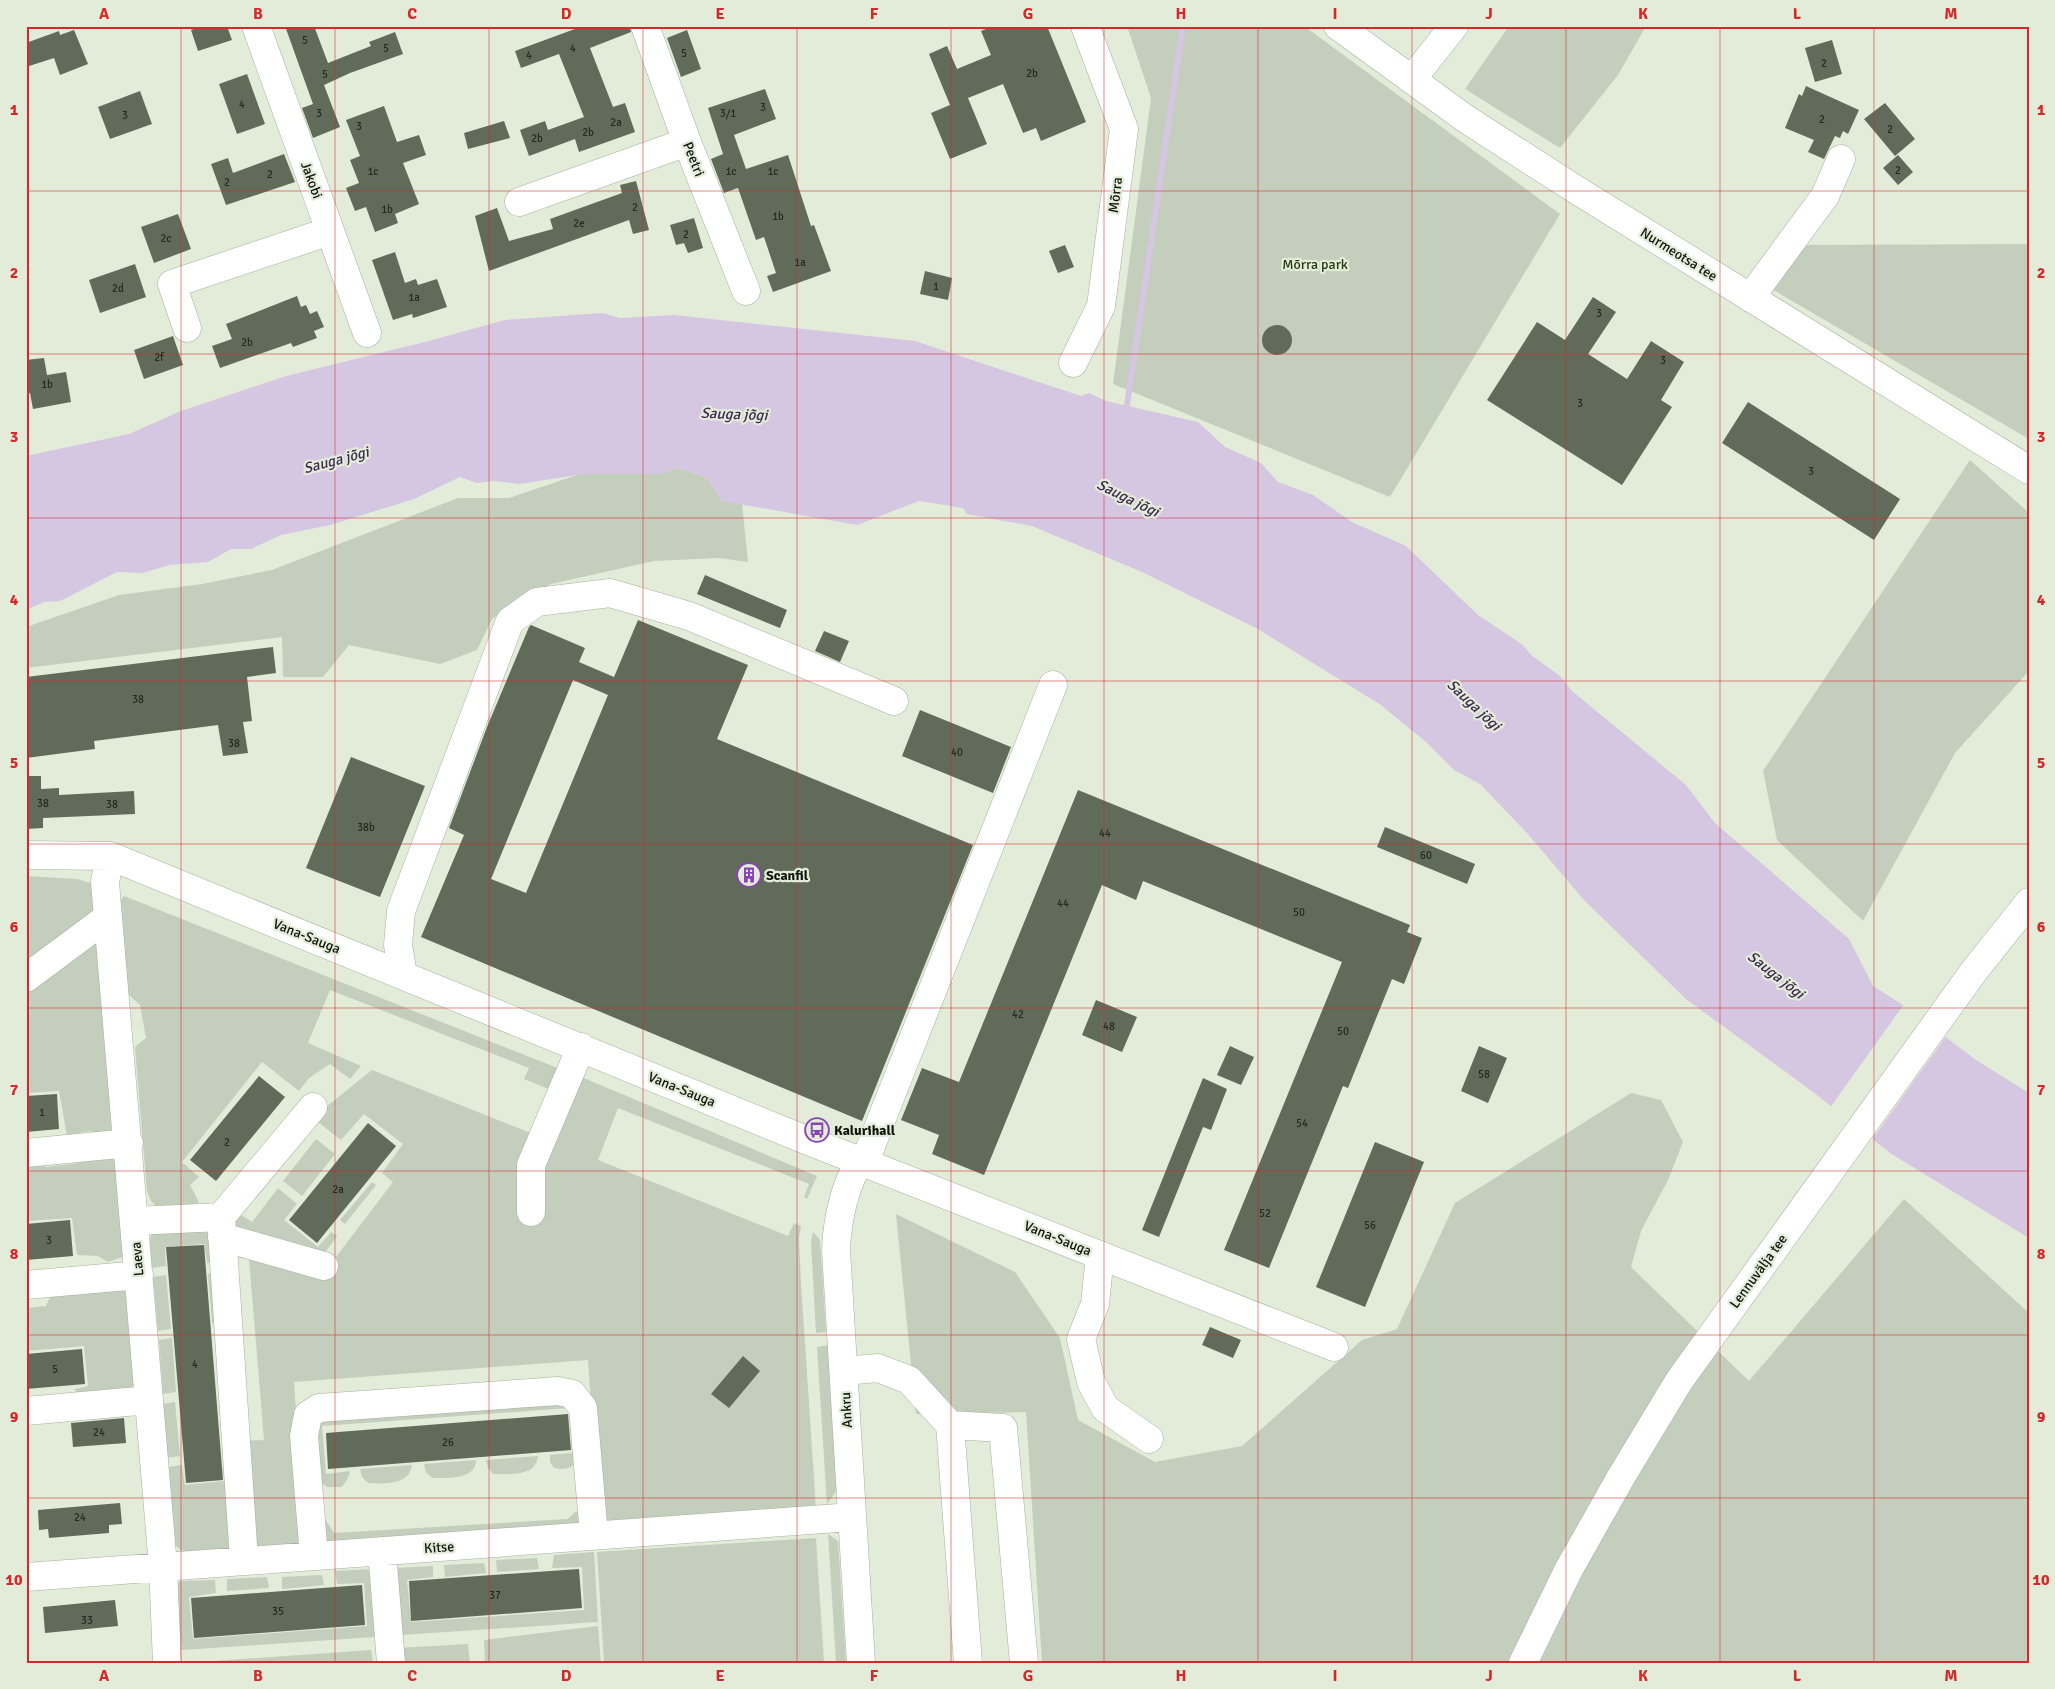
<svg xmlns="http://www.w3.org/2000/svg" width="2055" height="1689" viewBox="0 0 2055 1689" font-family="Signika,sans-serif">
	<rect width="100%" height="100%" fill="#e2ecd9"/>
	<path fill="#c4cebc" d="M1127,26H1304L1560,214L1390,497L1113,384L1151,98Z
		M1509,26H1646L1618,75L1560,148L1465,89Z
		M2029,244V439L1770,288L1807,245Z
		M1970,460L2029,513V671L1955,753L1863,921L1777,840L1763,771Z
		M679,468L707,478L722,501L742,504L748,562L719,558L654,561L551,584L521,600L492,619L477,650L440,664L349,645L323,677H283L282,637L26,668V627L119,595L202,584L272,570L458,498H509L580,474H656Z
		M26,876L77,879L90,883L94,892V912L26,971Z
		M124,896L560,1069L551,1090L524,1079L529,1068L330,990L308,1043L361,1066L350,1079L330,1064L309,1078L299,1091L262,1062L182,1162L199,1177L190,1185L199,1202C191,1208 165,1211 155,1205C151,1202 149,1197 147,1191L135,1047L146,1038L140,1005L129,995L118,903Z
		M99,939L113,1128L110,1132L99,1135L90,1131L67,1135L59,1091L26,1093V985Z
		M372,1070L533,1134L544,1172L579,1076L817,1176L807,1199L804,1197L809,1184L618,1108L598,1160L788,1236L794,1223L801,1226L799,1238L801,1283L816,1509L607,1523L598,1504L588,1360L294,1382L302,1502V1534L296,1545L261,1549L254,1545L242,1441L264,1440L249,1259L232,1257L231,1245L326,1270L393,1182L382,1173L403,1144L364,1114L341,1140L318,1122L326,1107Z
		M1631,1093L1661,1100L1683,1142L1668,1180L1641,1231L1631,1267L1749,1381L1904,1199L2029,1313V1663H1042L1026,1412L916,1414L896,1214L1015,1272L1060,1338L1078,1420L1155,1462L1242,1446L1362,1340L1397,1329L1455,1203Z
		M316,1139L335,1154L302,1196L283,1181Z
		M91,1153L115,1156L125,1256L108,1262L98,1256L77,1255L72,1218L26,1221V1159L34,1158L46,1167L79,1163Z
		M372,1182L376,1185L345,1224L340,1220Z
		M278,1188L297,1204L284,1220L318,1247L331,1232L337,1236L326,1251L320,1254L233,1232L232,1223L238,1213L252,1222Z
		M203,1231L211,1235L214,1262L207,1263L204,1244L165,1247L166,1266L151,1268L150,1239L152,1233Z
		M813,1232L820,1240L826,1332L816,1333L811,1243Z
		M215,1273L219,1323H212L208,1274Z
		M166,1275L171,1329L158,1331L153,1277Z
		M54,1288L129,1290L135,1386L124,1396L77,1399L75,1389L88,1386L84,1346L26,1351V1308L46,1306Z
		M172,1338L176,1392L163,1394L159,1340Z
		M828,1345L837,1490L827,1504L817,1347Z
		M572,1400L577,1462C570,1469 564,1470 554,1468L550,1462V1455L572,1453L569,1408L322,1426L326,1474L350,1471L348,1478L342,1487H327L320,1482L314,1423L318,1417Z
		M175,1402L180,1456L167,1458L162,1404Z
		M538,1456C536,1477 510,1474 493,1474L488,1468L486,1460Z
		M476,1460C476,1480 447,1478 432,1478L426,1472L424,1464Z
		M230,1461L232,1546L228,1550L184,1553L175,1545L168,1467L182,1465L185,1485L224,1481L223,1462Z
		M412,1465C410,1485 384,1484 368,1483L362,1477L360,1469Z
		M575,1512L581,1513L579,1524L335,1545L326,1541L320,1524L325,1519L334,1533L568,1519Z
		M828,1534L838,1541L846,1663H836Z
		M816,1538L824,1663H604L597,1552Z
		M594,1552L598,1622L401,1635L395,1568L433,1566V1577L407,1580L411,1622L584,1610L582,1567L552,1568L554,1555Z
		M537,1558L539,1569L497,1572L496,1560Z
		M484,1563L486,1573L445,1577L444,1565Z
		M372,1569L381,1634L374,1637L182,1650L176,1587L180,1581L215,1580L216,1593L189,1597L193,1639L367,1626L364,1583L337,1584L335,1571Z
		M322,1575L324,1585L282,1589V1577Z
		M267,1577L269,1588L227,1591V1579Z
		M598,1626L601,1663H485L484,1640Z
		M468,1644L470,1663H398L397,1648Z
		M371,1650L373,1663H184Z"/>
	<path fill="#d5c6e2" d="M602,313L620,318L674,315L915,341L1081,396L1089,393L1106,401L1198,422L1225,447L1261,463L1278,482L1313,495L1352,522L1406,546L1478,615L1523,645L1531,655L1560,676L1572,691L1686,785L1715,823L1849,939L1873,986L1903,1005L1976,1060L2029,1093V1238L1890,1153L1813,1092L1686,999L1584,900L1527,833L1480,784L1454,770L1426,742L1381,705L1258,629L1142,572L1032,526L967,514L963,508L919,501L857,525L722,501L707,478L679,468L659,474H583L520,484L494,481L477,483L460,477L414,499L330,525L281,535L251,549H231L208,562L169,565L143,573L117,572L60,601L44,602L26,610V456L129,434L181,411L286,376L425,342L505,320Z"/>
	<path fill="#e2ecd9" d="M1905,1003L1947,1035L1871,1141L1829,1109Z"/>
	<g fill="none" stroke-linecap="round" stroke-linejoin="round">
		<path stroke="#d5c6e2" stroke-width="6" d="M1127,405L1183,26"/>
	</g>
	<path fill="#616b5a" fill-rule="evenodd" d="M202,26H227L232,40L198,51L191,30Z
		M285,26H314L328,63L371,46L369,42L395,32L403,54L350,73L324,85L340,127L313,138L302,108L313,104Z
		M583,26H630L631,32L590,48L613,107L625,103L635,132L579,152L575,139L529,156L520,130L545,121L548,130L584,117L559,54L521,68L515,51Z
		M993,26H1047L1086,122L1041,141L1036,128L1023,133L1003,84L968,98L987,144L950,159L931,113L950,105L929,54L947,46L957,69L991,55L981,31Z
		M74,30L88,64L60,75L54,58L26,67V43L59,31L60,35Z
		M687,30L701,69L681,77L667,38Z
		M1832,40L1842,74L1815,82L1805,48Z
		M247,74L265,124L237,134L219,84Z
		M1806,86L1859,110L1848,134L1843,131L1840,138L1835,136L1824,159L1808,152L1814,140L1785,128L1799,94L1802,96Z
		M765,89L776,119L734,135L746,169L788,155L811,226L814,225L831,271L773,292L767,276L776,273L764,237L756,240L738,188L724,193L711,159L723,154L708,108Z
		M140,91L152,124L110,139L98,107Z
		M1885,103L1915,139L1895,156L1864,119Z
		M384,106L397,142L419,135L426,155L403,163L419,204L395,214L398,223L375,232L366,207L355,211L346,188L359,183L350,160L360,156L346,120Z
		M504,121L510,138L468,149L464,133Z
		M284,154L295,182L226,205L211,164L228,158L233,173Z
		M1898,155L1913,172L1898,185L1883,168Z
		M636,181L649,230L633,234L629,220L489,271L475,216L497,208L509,241L553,229L550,219L622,193L620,185Z
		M178,214L191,249L154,263L141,227Z
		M694,218L703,248L688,253L684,243L676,245L670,225Z
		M1065,245L1074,267L1058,273L1049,251Z
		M395,252L405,283L416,279L418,285L437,279L447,307L413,318L412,314L393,320L372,260Z
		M135,264L146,297L100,313L89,280Z
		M925,271L952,278L948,300L920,294Z
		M297,296L301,307L306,305L310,314L317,311L324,327L314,331L317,338L293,347L291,343L220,368L212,346L232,339L226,324Z
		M1593,297L1616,312L1588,354L1627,379L1651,341L1684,362L1661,400L1672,407L1622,485L1487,400L1537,322L1565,340Z
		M1262 340a15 15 0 1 1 30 0a15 15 0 1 1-30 0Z
		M173,336L183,365L144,379L134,350Z
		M44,358L47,375L66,372L71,402L33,409L30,393L26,394V360Z
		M1748,402L1900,499L1874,540L1722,443Z
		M705,575L787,610L780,628L697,594Z
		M638,620L748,665L717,739L973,845L862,1121L421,937L464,835L449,828L487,727L529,627L531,625L585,648L579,662L614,677ZM573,680L608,695L526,893L491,879Z
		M824,631L849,641L840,662L815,651Z
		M273,647L276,673L247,677L252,721L243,722L248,753L223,756L218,725L94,741L95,749L26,758V677Z
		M920,710L1011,747L993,793L902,756Z
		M351,757L425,786L380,897L306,868Z
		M26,776H41V789L59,788V795L134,791L135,814L43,818V828L26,829Z
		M1078,790L1410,925L1407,932L1422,938L1404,984L1392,979L1348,1088L1343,1086L1269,1268L1224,1250L1342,962L1143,881L1136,900L1102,885L984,1175L932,1154L939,1135L901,1120L922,1068L959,1082Z
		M1385,827L1475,864L1467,884L1377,847Z
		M1096,1000L1137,1017L1122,1052L1082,1035Z
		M1230,1046L1254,1057L1241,1085L1217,1075Z
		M1479,1046L1507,1058L1488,1103L1461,1091Z
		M259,1076L285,1097L216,1181L190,1160Z
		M1203,1078L1227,1089L1211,1130L1203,1127L1159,1237L1142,1230Z
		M57,1094L59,1129L26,1132V1096Z
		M368,1123L396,1146L317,1243L289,1220Z
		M1375,1142L1424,1162L1365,1307L1316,1287Z
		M70,1220L73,1256L26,1260V1224Z
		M204,1245L223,1480L186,1483L166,1247Z
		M1210,1327L1241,1340L1233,1358L1202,1345Z
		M82,1349L85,1384L26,1389V1354Z
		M743,1356L760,1371L729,1408L711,1394Z
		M568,1414L571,1450L328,1469L326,1433Z
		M124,1418L126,1443L73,1447L71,1423Z
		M120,1503L122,1524L109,1525V1533L49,1538L48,1529L39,1530L38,1510Z
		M579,1569L582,1608L411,1621L409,1581Z
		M362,1585L365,1625L194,1638L191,1598Z
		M115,1600L118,1626L45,1633L43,1607Z"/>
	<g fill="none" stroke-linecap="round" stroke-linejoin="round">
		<g stroke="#a6b09e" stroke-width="29">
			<path id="minor" d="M256,26L367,333
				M645,26L687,142L746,291
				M1338,26L1466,119L1575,189L2029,470
				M1412,79L1454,26
				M519,202L687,142
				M1750,298L1825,196L1841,159
				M187,328L172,284L330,231
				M1073,363L1101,306L1124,129L1085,26
				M26,855L110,856L801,1138L1334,1347
				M110,856L105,882L163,1566L167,1663
				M403,975L398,945L401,911L510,621L537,602L610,593L689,616L894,701
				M26,978L108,917
				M26,1153L129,1143
				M531,1212V1165L581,1047
				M221,1217L313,1107
				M134,1221L221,1217L244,1560
				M222,1237L324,1266
				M1100,1255L1095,1304L1081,1339L1091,1382L1105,1408L1149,1439
				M26,1285L139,1275
				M844,1371L878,1368L909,1380L950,1425L968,1663
				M26,1411L149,1400
				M950,1425L1003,1428L1024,1663
				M382,1551L391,1663
				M314,1556L304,1436L308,1415L319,1408L558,1391L572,1394L583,1408L594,1535
				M26,1577L852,1517
				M861,1663L836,1250C837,1220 846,1173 869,1151L1053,685"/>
		</g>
		<g stroke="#a6b09e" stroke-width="29">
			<path id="major" d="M1523,1663L1569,1569L1621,1477L1679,1381L1974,971L2029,902"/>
		</g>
		<use href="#minor" stroke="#fff" stroke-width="28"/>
		<use href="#major" stroke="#fff" stroke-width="28"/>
	</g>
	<path fill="none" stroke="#d62828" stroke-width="1" stroke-opacity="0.55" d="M181,26V1663M335,26V1663M489,26V1663M643,26V1663M797,26V1663M951,26V1663M1104,26V1663M1258,26V1663M1412,26V1663M1566,26V1663M1720,26V1663M1874,26V1663M26,191H2029M26,354H2029M26,518H2029M26,681H2029M26,844H2029M26,1008H2029M26,1171H2029M26,1335H2029M26,1498H2029"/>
	<defs>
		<g id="building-ring" transform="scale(1.25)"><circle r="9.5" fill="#e2ecd9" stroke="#8844b7" stroke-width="1.5"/><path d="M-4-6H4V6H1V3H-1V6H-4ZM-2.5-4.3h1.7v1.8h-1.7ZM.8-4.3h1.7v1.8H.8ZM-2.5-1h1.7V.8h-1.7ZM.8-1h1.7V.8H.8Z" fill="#8844b7"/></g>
		<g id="bus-ring" transform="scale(1.25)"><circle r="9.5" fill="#e2ecd9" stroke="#8844b7" stroke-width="1.5"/><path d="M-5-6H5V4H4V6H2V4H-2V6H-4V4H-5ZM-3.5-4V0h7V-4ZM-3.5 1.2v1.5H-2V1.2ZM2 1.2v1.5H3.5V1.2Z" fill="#8844b7"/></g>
	</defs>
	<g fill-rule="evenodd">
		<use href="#building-ring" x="749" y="875"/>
		<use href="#bus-ring" x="817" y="1130"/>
	</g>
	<g text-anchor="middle" stroke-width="4.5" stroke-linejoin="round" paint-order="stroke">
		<g font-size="11" fill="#262a22">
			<text x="305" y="44">5</text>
			<text x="386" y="52">5</text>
			<text x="573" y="52">4</text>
			<text x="684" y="57">5</text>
			<text x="529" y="59">4</text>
			<text x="1824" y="67">2</text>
			<text x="1032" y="77">2b</text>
			<text x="325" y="78">5</text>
			<text x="242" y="108">4</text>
			<text x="763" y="111">3</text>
			<text x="319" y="117">3</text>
			<text x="728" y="117">3/1</text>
			<text x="125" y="119">3</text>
			<text x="1822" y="123">2</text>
			<text x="616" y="126">2a</text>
			<text x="359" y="130">3</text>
			<text x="1890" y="133">2</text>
			<text x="588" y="136">2b</text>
			<text x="537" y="142">2b</text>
			<text x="1898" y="174">2</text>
			<text x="373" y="175">1c</text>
			<text x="731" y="175">1c</text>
			<text x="773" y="175">1c</text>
			<text x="270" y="178">2</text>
			<text x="227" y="186">2</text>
			<text x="635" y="211">2</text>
			<text x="387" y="213">1b</text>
			<text x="778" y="220">1b</text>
			<text x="579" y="227">2e</text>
			<text x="686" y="238">2</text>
			<text x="166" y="242">2c</text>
			<text x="800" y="266">1a</text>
			<text x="936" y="290">1</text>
			<text x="118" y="292">2d</text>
			<text x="414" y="301">1a</text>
			<text x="1599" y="317">3</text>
			<text x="247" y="346">2b</text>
			<text x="159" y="361">2f</text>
			<text x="1663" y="364">3</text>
			<text x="47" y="388">1b</text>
			<text x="1580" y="407">3</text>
			<text x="1811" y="475">3</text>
			<text x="138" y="703">38</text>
			<text x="234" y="747">38</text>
			<text x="957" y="756">40</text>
			<text x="43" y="807">38</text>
			<text x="112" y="808">38</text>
			<text x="366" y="831">38b</text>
			<text x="1105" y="837">44</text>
			<text x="1426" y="859">60</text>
			<text x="1063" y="907">44</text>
			<text x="1299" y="916">50</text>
			<text x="1018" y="1018">42</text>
			<text x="1109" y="1030">48</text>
			<text x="1343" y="1035">50</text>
			<text x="1484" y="1078">58</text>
			<text x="42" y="1116">1</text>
			<text x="1302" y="1127">54</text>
			<text x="227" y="1146">2</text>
			<text x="338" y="1193">2a</text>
			<text x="1265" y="1217">52</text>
			<text x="1370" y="1229">56</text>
			<text x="49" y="1244">3</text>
			<text x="195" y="1368">4</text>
			<text x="55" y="1373">5</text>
			<text x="99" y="1436">24</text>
			<text x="448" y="1446">26</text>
			<text x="80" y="1521">24</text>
			<text x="495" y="1599">37</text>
			<text x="278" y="1615">35</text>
			<text x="87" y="1624">33</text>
		</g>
		<g font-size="14" fill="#12150f" stroke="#e2ecd9">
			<text transform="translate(694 159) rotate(68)" y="5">Peetri</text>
			<text transform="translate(312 180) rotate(70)" y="5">Jakobi</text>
			<text transform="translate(1115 195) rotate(-83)" y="5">Mõrra</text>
			<text transform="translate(1679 254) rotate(32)" y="5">Nurmeotsa tee</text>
			<text transform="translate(307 936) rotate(22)" y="5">Vana-Sauga</text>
			<text transform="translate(682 1089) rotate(22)" y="5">Vana-Sauga</text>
			<text transform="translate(1058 1238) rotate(22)" y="5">Vana-Sauga</text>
			<text transform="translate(137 1259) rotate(-95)" y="5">Laeva</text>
			<text transform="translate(1758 1271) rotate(-54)" y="5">Lennuvälja tee</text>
			<text transform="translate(846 1410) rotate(-93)" y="5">Ankru</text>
			<text transform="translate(439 1547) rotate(-4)" y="5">Kitse</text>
		</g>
		<g font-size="14" fill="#24380d" stroke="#e2ecd9">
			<text x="1315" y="269">Mõrra park</text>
		</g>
		<g font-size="14" font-weight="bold" fill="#12150f" stroke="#e2ecd9" text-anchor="start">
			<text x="766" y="880">Scanfil</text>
			<text x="834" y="1135">Kalurihall</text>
		</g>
		<g font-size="15" font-style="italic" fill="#3f2950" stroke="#e2ecd9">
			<text transform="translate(734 414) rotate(2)" y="5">Sauga jõgi</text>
			<text transform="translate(336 460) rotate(-15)" y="5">Sauga jõgi</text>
			<text transform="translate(1128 498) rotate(26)" y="5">Sauga jõgi</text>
			<text transform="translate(1474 705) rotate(43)" y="5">Sauga jõgi</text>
			<text transform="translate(1776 975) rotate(38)" y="5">Sauga jõgi</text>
		</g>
	</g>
	<rect width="2055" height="1689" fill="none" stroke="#e2ecd9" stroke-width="55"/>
	<rect x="28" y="28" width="2000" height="1634" fill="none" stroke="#d62828" stroke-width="2"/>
	<g font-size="16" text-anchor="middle" font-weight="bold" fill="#d62828">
		<text x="104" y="19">A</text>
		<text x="258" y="19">B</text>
		<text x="412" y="19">C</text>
		<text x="566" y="19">D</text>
		<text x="720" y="19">E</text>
		<text x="874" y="19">F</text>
		<text x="1028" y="19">G</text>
		<text x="1181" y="19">H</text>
		<text x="1335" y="19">I</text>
		<text x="1489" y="19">J</text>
		<text x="1643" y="19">K</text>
		<text x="1797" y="19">L</text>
		<text x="1951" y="19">M</text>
		<text x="14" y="115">1</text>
		<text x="2041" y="115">1</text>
		<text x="14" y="278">2</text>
		<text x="2041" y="278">2</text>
		<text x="14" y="442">3</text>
		<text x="2041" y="442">3</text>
		<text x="14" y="605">4</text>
		<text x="2041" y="605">4</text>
		<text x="14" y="768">5</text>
		<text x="2041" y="768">5</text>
		<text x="14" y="932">6</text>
		<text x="2041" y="932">6</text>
		<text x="14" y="1095">7</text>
		<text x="2041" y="1095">7</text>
		<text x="14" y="1259">8</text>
		<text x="2041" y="1259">8</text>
		<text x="14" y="1422">9</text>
		<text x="2041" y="1422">9</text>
		<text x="14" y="1585">10</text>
		<text x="2041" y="1585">10</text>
		<text x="104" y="1681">A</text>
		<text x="258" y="1681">B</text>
		<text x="412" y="1681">C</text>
		<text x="566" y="1681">D</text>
		<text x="720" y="1681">E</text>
		<text x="874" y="1681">F</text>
		<text x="1028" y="1681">G</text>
		<text x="1181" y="1681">H</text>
		<text x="1335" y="1681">I</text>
		<text x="1489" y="1681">J</text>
		<text x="1643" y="1681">K</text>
		<text x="1797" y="1681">L</text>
		<text x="1951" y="1681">M</text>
	</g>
</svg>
